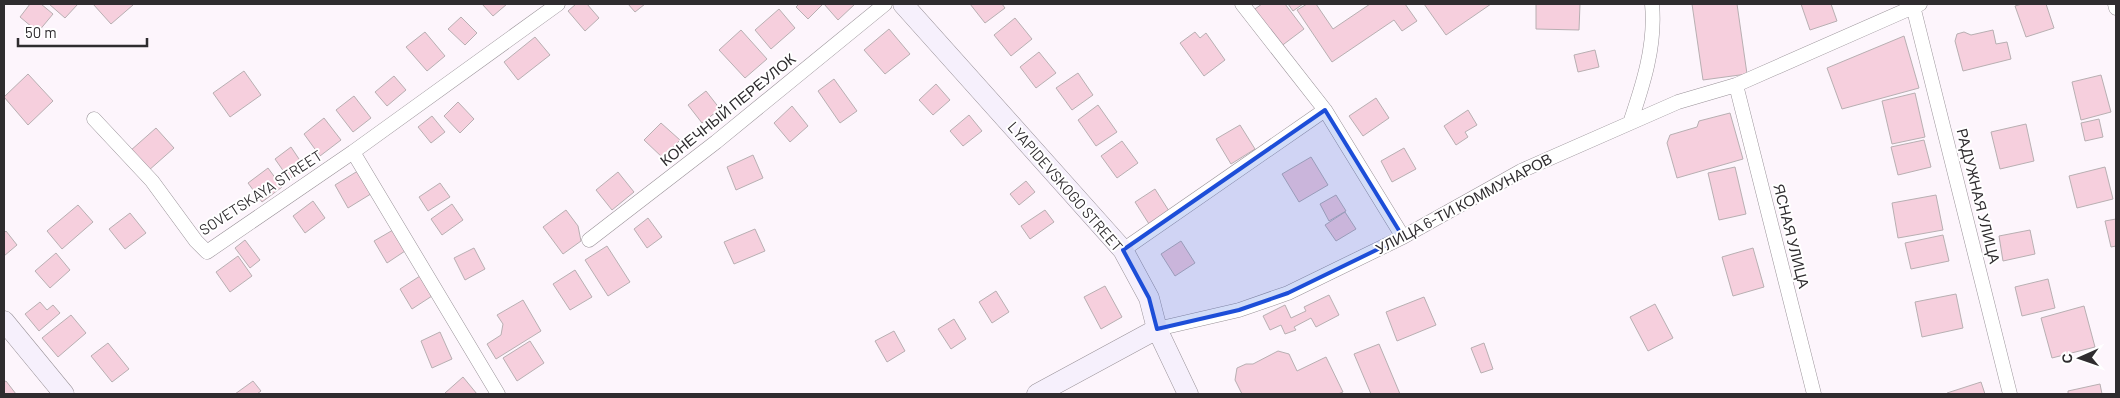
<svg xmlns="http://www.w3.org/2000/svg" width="2120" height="398" viewBox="0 0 2120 398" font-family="Barlow,sans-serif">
	<rect width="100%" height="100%" fill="#fdf5fc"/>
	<path fill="#f6cfdd" stroke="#b8afb2" d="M30,4H41L53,14L38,32L20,17Z
		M49,4H78L65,18Z
		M93,4H132L133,5L111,24Z
		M482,4H507L493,16Z
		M576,4H587L599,18L585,31L568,11Z
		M628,4H645L635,12Z
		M799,4H821L822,5L808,19L796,7Z
		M824,4H855L838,20Z
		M970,4H1002L1005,8L985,23Z
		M1262,4H1285L1304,29L1280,47L1252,11Z
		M1288,4H1303L1293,11Z
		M1307,4H1316L1333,29L1370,4H1405L1417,21L1402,31L1394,20L1332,62L1297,10Z
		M1424,4H1491L1446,35Z
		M1536,4H1580L1579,30L1536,29Z
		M1692,4H1737L1747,74L1703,80Z
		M1801,4H1831L1837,21L1810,30Z
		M2022,4H2046L2054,28L2026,37L2015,6Z
		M779,9L795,28L771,49L755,30Z
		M461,17L477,33L465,45L448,29Z
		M1015,18L1032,39L1011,56L994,35Z
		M889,29L910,54L885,74L864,50Z
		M741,30L767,59L745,78L719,50Z
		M1993,30L1996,44L2007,42L2011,59L1963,71L1955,41L1957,34L1964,32L1971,35Z
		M425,32L445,56L427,71L406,47Z
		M1195,32L1200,38L1206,33L1225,60L1204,76L1180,43Z
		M1904,36L1919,88L1842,109L1827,68Z
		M535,37L550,55L518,80L504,62Z
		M1595,50L1599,67L1578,72L1574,55Z
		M1039,52L1056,73L1036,88L1020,67Z
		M244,71L261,95L230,117L213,93Z
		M1078,73L1093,95L1072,110L1056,88Z
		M28,74L53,101L28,125L4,97Z
		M2101,75L2111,112L2081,120L2072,82Z
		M394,76L406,90L387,106L375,92Z
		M834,79L857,111L840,123L818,91Z
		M936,84L950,100L933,115L919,100Z
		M706,91L720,109L702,123L688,105Z
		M1915,93L1925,137L1892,144L1882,101Z
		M354,96L371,118L353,132L336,110Z
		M1376,98L1389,118L1363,136L1349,116Z
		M458,102L474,119L460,133L444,116Z
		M1098,105L1117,132L1096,146L1078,120Z
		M792,106L808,126L790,142L774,123Z
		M1468,110L1477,125L1465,132L1468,137L1456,145L1444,126Z
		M1730,113L1743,159L1677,178L1667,143L1670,135L1697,127L1699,121Z
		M969,115L982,131L963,146L950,131Z
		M432,116L445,132L431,143L418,127Z
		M324,118L341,140L320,156L304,134Z
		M2099,119L2103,137L2085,141L2081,123Z
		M661,123L680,140L663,158L644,140Z
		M2026,124L2034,161L2000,169L1991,132Z
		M1240,125L1255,149L1231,164L1216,139Z
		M156,128L174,148L148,171L130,151Z
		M1924,140L1931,167L1898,175L1891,147Z
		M1122,141L1138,163L1117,178L1101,156Z
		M291,147L305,168L289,179L275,159Z
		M1404,148L1416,169L1392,182L1381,161Z
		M753,155L763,178L736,190L727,167Z
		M1311,157L1328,185L1299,202L1282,174Z
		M1735,167L1746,214L1719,220L1708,173Z
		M2105,167L2113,199L2077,208L2069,176Z
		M268,168L282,187L262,202L248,183Z
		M361,169L374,192L348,208L335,185Z
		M618,172L634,192L612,210L596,190Z
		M1026,181L1035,192L1019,205L1010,194Z
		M440,183L450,197L428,211L419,197Z
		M1155,189L1169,211L1149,224L1135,202Z
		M1336,195L1346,211L1329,221L1320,204Z
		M1936,195L1943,230L1898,238L1892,203Z
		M313,201L325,218L305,233L293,216Z
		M452,204L463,220L442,235L431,219Z
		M78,205L93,222L62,249L47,231Z
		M566,210L578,226L581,241L563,254L543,227Z
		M1045,210L1054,222L1030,239L1021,226Z
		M1345,212L1356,229L1336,241L1325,225Z
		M130,213L146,233L125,249L109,229Z
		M648,218L662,237L647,248L634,229Z
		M2116,219V246L2111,247L2105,221Z
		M755,229L765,251L734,264L724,242Z
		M393,230L405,251L387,263L374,241Z
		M2030,230L2035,254L2003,261L1999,236Z
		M6,231L17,245L4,256V233Z
		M1943,235L1949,261L1911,269L1905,243Z
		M245,240L260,260L250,268L235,248Z
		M1181,241L1195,263L1175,276L1161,254Z
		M607,246L630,282L608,296L585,260Z
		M474,248L485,269L465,280L454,258Z
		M1753,248L1764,287L1733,296L1722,257Z
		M56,253L70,270L50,288L35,271Z
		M238,256L252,276L230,292L216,272Z
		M575,270L592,297L570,310L553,284Z
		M420,276L432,296L412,309L400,289Z
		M2048,279L2055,308L2022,316L2015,287Z
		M1105,286L1122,317L1101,329L1084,297Z
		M996,291L1009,312L992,323L979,302Z
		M1956,294L1963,328L1922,337L1915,302Z
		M1329,295L1339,315L1316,327L1311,318L1294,327L1296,330L1285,334L1281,325L1270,330L1263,316L1285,305L1291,318L1306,311L1304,307Z
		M1424,297L1436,325L1397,341L1386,312Z
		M523,300L541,331L496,359L487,344L501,335L503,324L497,315Z
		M40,302L47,310L53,305L60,313L39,331L25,314Z
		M1655,304L1673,338L1648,351L1630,317Z
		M2084,306L2095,347L2052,358L2041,318Z
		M71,315L86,333L58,357L42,338Z
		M954,319L966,339L951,349L938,329Z
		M894,331L905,351L887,362L875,341Z
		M440,332L452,359L432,368L421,341Z
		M530,341L544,363L517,381L503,358Z
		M108,343L129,369L112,382L91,356Z
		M1484,343L1493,369L1481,373L1471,348Z
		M1379,344L1400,394H1371L1354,354Z
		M1278,351L1289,354L1297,371L1326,357L1343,392L1338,394H1242L1235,380L1237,368L1246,364H1253Z
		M463,377L477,394H445V393Z
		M6,381L16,394H4V382Z
		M253,381L261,391L257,394H235Z
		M1981,382L1985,394H1948L1947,393Z
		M2100,384L2102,394H2068V391Z"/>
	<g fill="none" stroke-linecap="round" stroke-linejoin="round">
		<g stroke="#999298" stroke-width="15">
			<path id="street" d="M1242,4L1325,110L1403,237
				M2115,4L2116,8
				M1913,6L2010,394
				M1736,85L1814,394
				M94,119L152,181L196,241L207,252L353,152L558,4
				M1630,123C1643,85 1656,45 1652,4
				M353,152L498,394
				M589,240L716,142L885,4
				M1123,250L1325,110
				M1157,329L1239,310L1288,293L1403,237L1521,171L1678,102L1736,85L1920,4"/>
		</g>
		<g stroke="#999298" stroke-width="21">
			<path id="secondary" d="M903,4L1123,250L1149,298L1157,329L1188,394
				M4,321L64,394
				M1037,394L1157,329"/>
		</g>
		<use href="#street" stroke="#fff" stroke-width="14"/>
		<use href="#secondary" stroke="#f6f0fc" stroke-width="20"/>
	</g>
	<path fill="#1d4ed8" fill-opacity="0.2" stroke="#1d4ed8" stroke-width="4" stroke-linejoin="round" d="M1325,110L1403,237L1288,293L1239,310L1157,329L1149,298L1123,250Z"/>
	<g text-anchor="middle" stroke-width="4" stroke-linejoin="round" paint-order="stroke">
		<g font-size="15" fill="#2f2c2f" stroke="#fff">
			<text transform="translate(728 110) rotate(-39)" y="5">КОНЕЧНЫЙ ПЕРЕУЛОК</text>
			<text transform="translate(1065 187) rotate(49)" y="5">LYAPIDEVSKOGO STREET</text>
			<text transform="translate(261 193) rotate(-33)" y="5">SOVETSKAYA STREET</text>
			<text transform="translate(1978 196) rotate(76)" y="5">РАДУЖНАЯ УЛИЦА</text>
			<text transform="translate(1464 204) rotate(-28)" y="5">УЛИЦА 6-ТИ КОММУНАРОВ</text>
			<text transform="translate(1791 236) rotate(76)" y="5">ЯСНАЯ УЛИЦА</text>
		</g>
	</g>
	<rect width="2120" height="398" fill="none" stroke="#2f2c2f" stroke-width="10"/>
	<g transform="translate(2080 358) rotate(268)" stroke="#ffffff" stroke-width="4" paint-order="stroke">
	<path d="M0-4L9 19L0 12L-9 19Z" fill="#2f2c2f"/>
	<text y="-8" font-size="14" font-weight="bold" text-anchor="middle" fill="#2f2c2f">С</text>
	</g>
	<path d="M18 38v8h129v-8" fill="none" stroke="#2f2c2f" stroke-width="2.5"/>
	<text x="25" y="38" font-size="15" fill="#2f2c2f" stroke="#ffffff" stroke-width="4" paint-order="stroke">50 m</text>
</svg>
